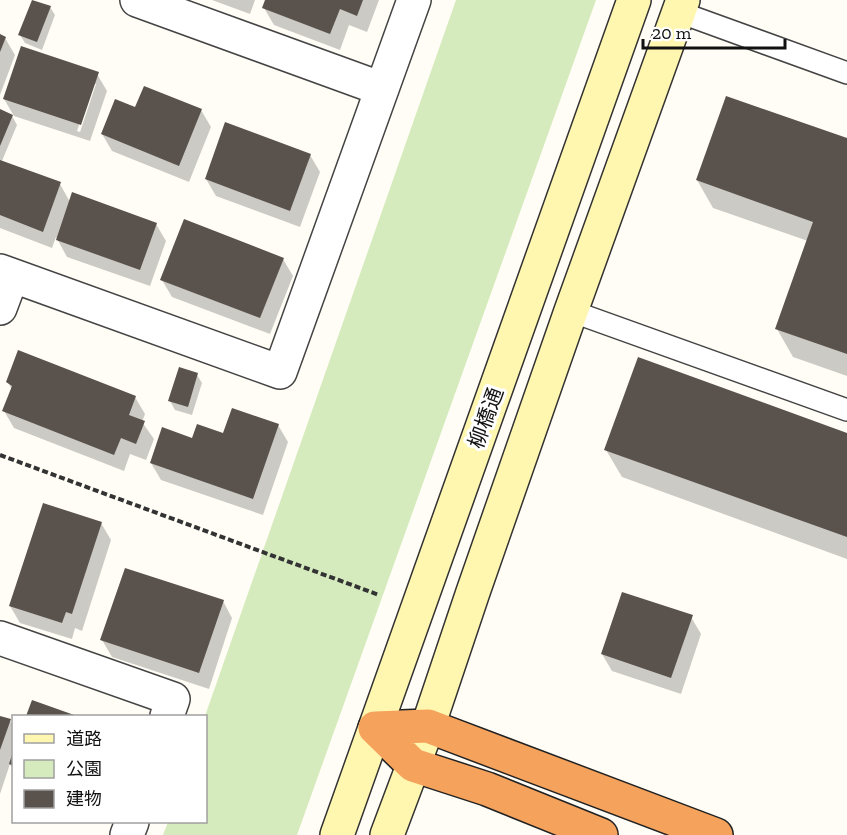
<svg xmlns="http://www.w3.org/2000/svg" width="847" height="835" viewBox="0 0 847 835" font-family="'Zilla Slab','Noto Sans JP',serif">
	<rect width="100%" height="100%" fill="#fffdf5"/>
	<path fill="#d5ebbd" d="M456,0H596L297,835H163L168,822H206L205,716Z"/>
	<path fill="#0003" fill-rule="evenodd" d="M212,0H255L250,14Z
		M267,0H379L367,32L349,25L340,50L274,25L264,8Z
		M50,7L55,15L42,50L25,43L20,35Z
		M0,36L5,38L15,55L0,95Z
		M97,74L107,91L90,141L14,116L4,99ZM93,84H96L80,132L77,131Z
		M136,109L201,110L211,127L189,182L112,151L102,134Z
		M0,111L12,116L17,125L2,161L60,184L70,202L156,224L166,241L150,286L67,257L56,237L52,248L0,228Z
		M847,140V376L793,357L777,329L808,241L713,208L697,180Z
		M310,155L320,172L300,227L216,196L206,179Z
		M283,259L293,276L270,334L172,297L162,280Z
		M197,375L202,383L192,415L175,410L170,401Z
		M8,382L135,397L145,414L142,422L154,439L146,460L130,454L124,471L14,428L4,411L12,390Z
		M278,425L288,442L263,515L161,480L151,463L193,440Z
		M847,435V559L622,477L606,450Z
		M101,523L111,540L82,631L75,628L72,639L20,623L10,606Z
		M223,601L232,618L209,689L112,657L102,640Z
		M691,617L701,634L681,694L612,671L602,654Z
		M33,702L74,716H28Z
		M0,717L10,721L14,727V770L10,764L0,794Z"/>
	<path fill="#5a524d" d="M32,0L51,6L37,42L18,35Z
		M265,0H363L357,16L340,9L330,34L262,8Z
		M0,34L6,37L0,52Z
		M21,46L99,72L81,125L3,99Z
		M144,86L202,109L179,166L101,134L115,99L135,107Z
		M726,96L847,138V354L775,329L813,222L696,180Z
		M0,109L13,115L0,146Z
		M225,122L311,154L290,211L205,179Z
		M0,160L61,182L43,232L0,215Z
		M72,192L157,223L140,270L56,240Z
		M184,219L284,258L260,318L160,280Z
		M18,350L136,396L129,415L145,421L136,444L121,438L114,455L2,411L12,386L6,382Z
		M638,357L847,433V537L604,450Z
		M179,367L198,373L188,407L168,401Z
		M232,408L279,424L253,499L150,463L162,427L192,438L197,424L223,433Z
		M43,503L102,522L72,614L66,612L62,623L9,606Z
		M125,568L224,600L199,673L100,640Z
		M622,592L693,615L671,678L601,654Z
		M32,700L77,716H26Z
		M0,716L11,719L0,750Z
		M13,752H14V766L9,764Z"/>
	<g fill="none" stroke-linecap="round" stroke-linejoin="round">
		<g stroke="#444" stroke-width="24">
			<path id="lane" d="M679,12L847,73
				M571,311L847,410"/>
		</g>
		<g stroke="#444" stroke-width="36">
			<path id="street" d="M137,0L382,89
				M0,271L280,372L414,0
				M0,308L12,276
				M0,638L173,699L167,716
				M127,835L132,822"/>
		</g>
		<g stroke="#333" stroke-width="36">
			<path id="secondary" d="M337,835L634,0
				M387,835L428,726L473,592L571,311L683,0"/>
		</g>
		<g stroke="#222" stroke-width="36">
			<path id="highway" d="M375,728L428,726L716,835
				M375,728L413,765L487,789L601,835"/>
		</g>
		<path stroke="#333" stroke-width="4" stroke-dasharray="6 3" stroke-linecap="butt" d="M0,455L379,595"/>
		<use href="#lane" stroke="#fff" stroke-width="21"/>
		<use href="#street" stroke="#fff" stroke-width="33"/>
		<use href="#secondary" stroke="#fff6b0" stroke-width="33"/>
		<use href="#highway" stroke="#f5a25d" stroke-width="33"/>
	</g>
	<g text-anchor="middle" stroke-width="6" stroke-linejoin="round" paint-order="stroke">
		<g font-size="21" fill="#111" stroke="#fff">
			<text transform="translate(486 418) rotate(-70)" y="7">柳橋通</text>
		</g>
	</g>
	<rect x="12" y="715" width="195" height="108" fill="#ffffff" stroke="#a0a0a0" stroke-width="1.5"/>
	<rect x="24" y="734" width="30" height="9" fill="#fff6b0" stroke="#a0a0a0" stroke-width="1.5"/>
	<text x="66" y="745" font-size="18" fill="#111111">道路</text>
	<rect x="24" y="760" width="30" height="18" fill="#d5ebbd" stroke="#a0a0a0" stroke-width="1.5"/>
	<text x="66" y="775" font-size="18" fill="#111111">公園</text>
	<rect x="24" y="790" width="30" height="18" fill="#5a524d" stroke="#a0a0a0" stroke-width="1.5"/>
	<text x="66" y="805" font-size="18" fill="#111111">建物</text>
	<path d="M643 39v9h142v-9" fill="none" stroke="#111111" stroke-width="3"/>
	<text x="652" y="39" font-size="18" fill="#111111" stroke="#ffffff" stroke-width="4.5" paint-order="stroke">20 m</text>
</svg>
